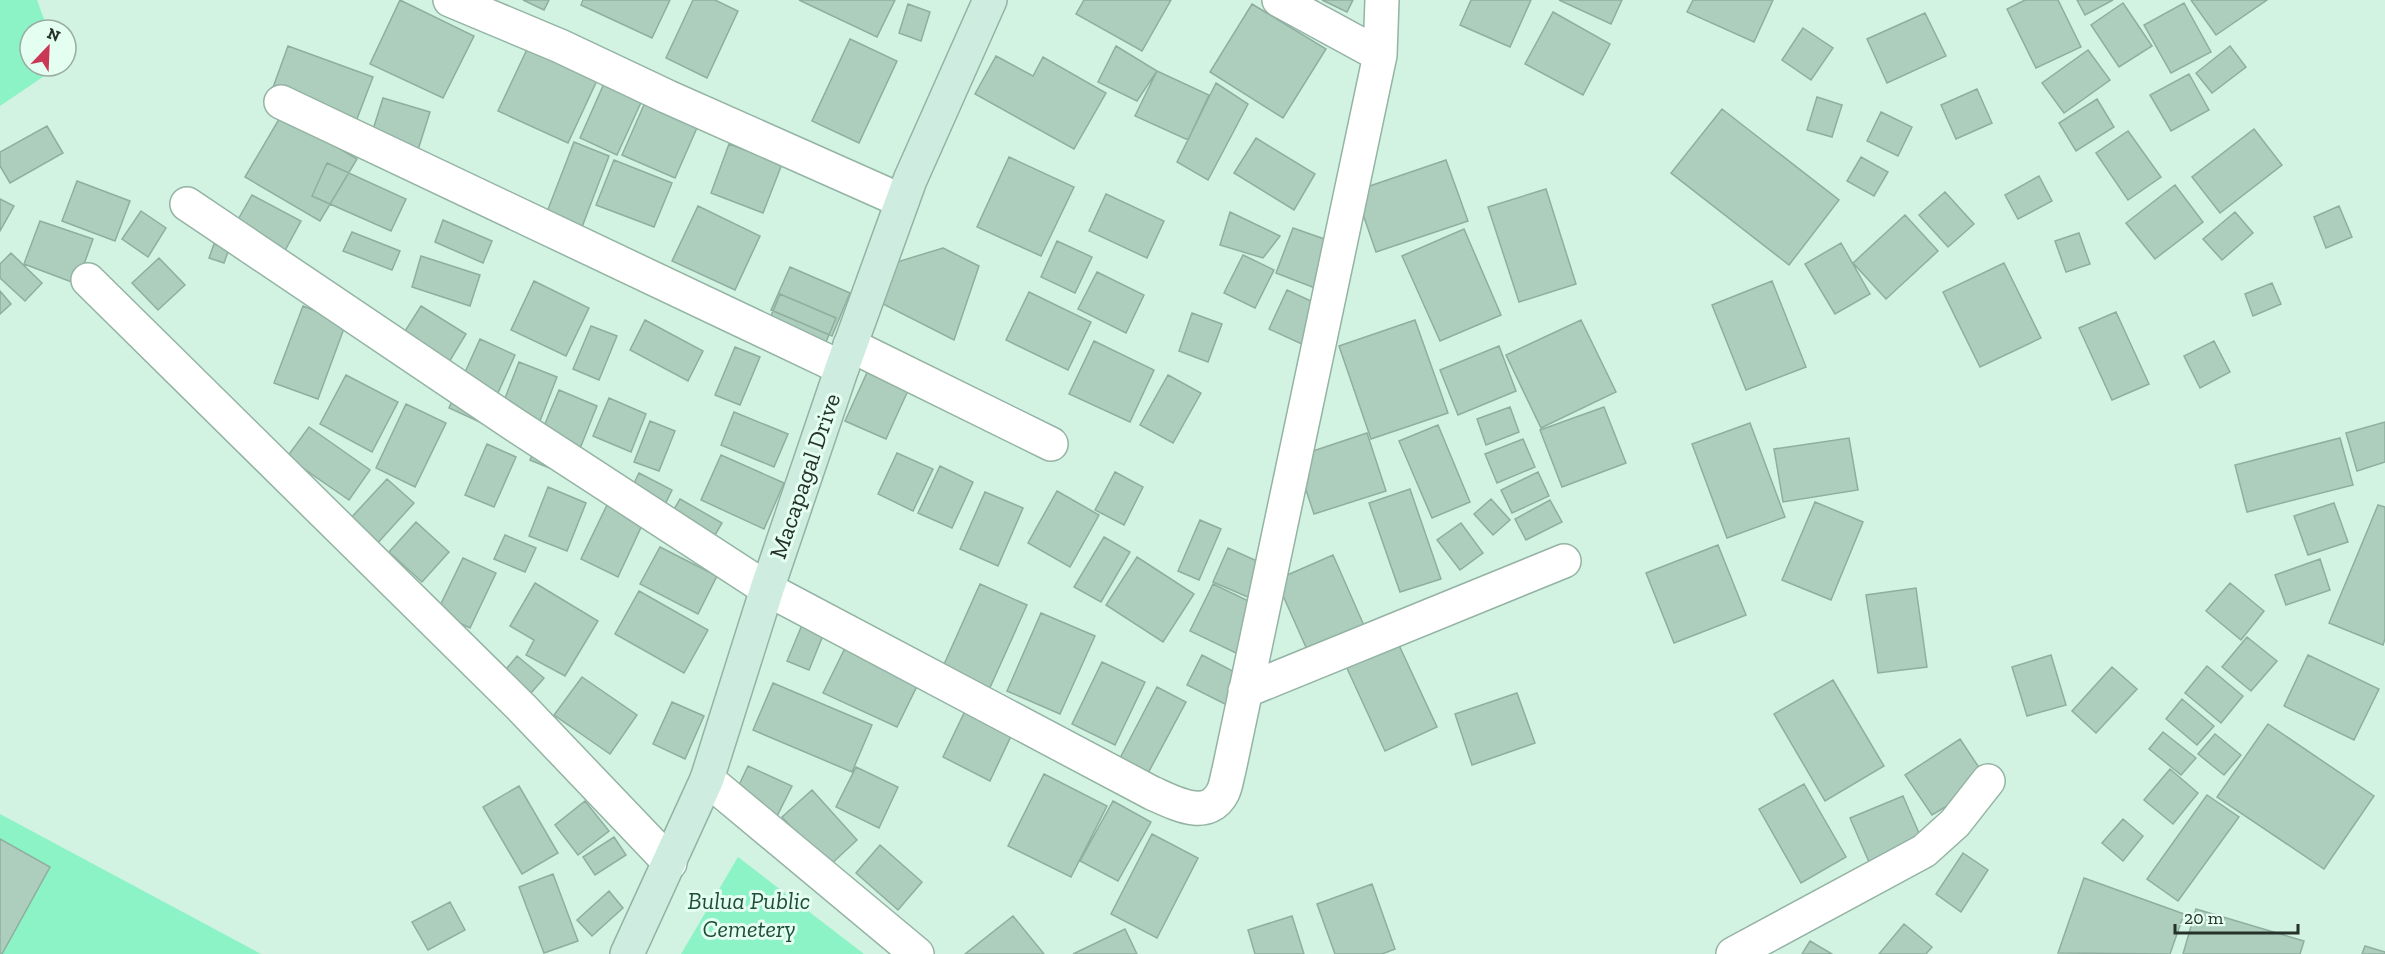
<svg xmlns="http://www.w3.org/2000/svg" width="2385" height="954" viewBox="0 0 2385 954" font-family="'Zilla Slab',serif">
	<rect width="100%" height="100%" fill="#d2f2e2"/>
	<path fill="#8bf3c5" d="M0,0H37L48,30H30V66H59L0,106Z
		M0,814L261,954H0Z
		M738,857L864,954H681Z"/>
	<path fill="#adcdbd" stroke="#8fae9f" stroke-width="1.5" d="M400,0L474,36L443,98L370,64Z
		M523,0H549L544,10Z
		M583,0H670L652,38L581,5Z
		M693,0H715L738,11L707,78L666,58Z
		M799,0H895L877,37Z
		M1084,0H1171L1142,51L1076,14Z
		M1322,0H1353L1347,12Z
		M1471,0H1531L1510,47L1460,25Z
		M1559,0H1622L1611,24Z
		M1693,0H1773L1754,42L1687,12Z
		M2025,0H2058L2081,47L2036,68L2007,9Z
		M2077,0H2113L2085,15Z
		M2191,0H2267L2216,35Z
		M2123,3L2152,46L2119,67L2091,25Z
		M2184,3L2211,52L2171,73L2144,25Z
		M908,4L930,12L921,41L899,33Z
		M1252,4L1326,49L1283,118L1210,72Z
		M1553,12L1610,44L1583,95L1525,64Z
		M1925,13L1946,56L1887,83L1867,39Z
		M1803,28L1833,48L1811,80L1782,60Z
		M850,39L897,61L859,143L812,121Z
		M530,43L599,76L568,143L498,111Z
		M288,46L373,77L355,124L271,93Z
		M1116,46L1157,71L1137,101L1098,82Z
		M2230,46L2246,67L2212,93L2196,73Z
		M2088,50L2110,80L2064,113L2042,83Z
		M996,56L1033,76L1043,57L1106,93L1074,149L975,94Z
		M1157,71L1209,95L1188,140L1135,116Z
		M2189,74L2209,110L2171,131L2150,95Z
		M606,79L644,96L617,155L580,138Z
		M1216,83L1248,104L1208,180L1177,162Z
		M1977,89L1992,123L1956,139L1941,105Z
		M1817,97L1842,105L1832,137L1807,130Z
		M383,98L430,112L417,153L370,139Z
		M647,98L700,121L675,178L622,155Z
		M2097,99L2114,127L2076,151L2059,123Z
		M1722,109L1839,200L1789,265L1671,173Z
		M1881,112L1912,127L1898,156L1867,141Z
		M282,114L357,159L320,221L245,177Z
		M47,126L63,153L10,183L0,166V152Z
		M2254,129L2282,165L2220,213L2192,177Z
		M2128,131L2161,177L2128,200L2096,153Z
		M1256,138L1315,174L1294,210L1234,173Z
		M574,142L609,156L582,227L547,212Z
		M729,144L782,164L763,213L711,193Z
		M1009,157L1074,187L1041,256L977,227Z
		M1861,157L1888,172L1874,196L1847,181Z
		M614,160L672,183L654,227L596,205Z
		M1446,160L1468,221L1376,252L1355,191Z
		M327,163L406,199L391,231L312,196Z
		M2039,176L2052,201L2018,219L2005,195Z
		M77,181L130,201L115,241L62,221Z
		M2175,185L2203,222L2155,259L2126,223Z
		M1546,189L1576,284L1519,302L1488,207Z
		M1945,192L1974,224L1948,247L1919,215Z
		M1106,194L1164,221L1147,258L1089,231Z
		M252,195L301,221L282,256L232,230Z
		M0,199L14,206L0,231Z
		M698,206L760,236L735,290L672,261Z
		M2339,206L2352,237L2326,248L2314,217Z
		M141,211L166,228L148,257L122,239Z
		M1230,212L1280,236L1263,258L1220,245Z
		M2235,212L2253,233L2222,260L2203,239Z
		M1905,215L1938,251L1886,299L1853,263Z
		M443,220L492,241L483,263L435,242Z
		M40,221L93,239L77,284L24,264Z
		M1293,228L1333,242L1315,288L1276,273Z
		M1464,229L1501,315L1440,341L1402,256Z
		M352,232L400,251L392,270L343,251Z
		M2079,233L2090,264L2066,272L2055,241Z
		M1057,241L1092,257L1075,293L1041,277Z
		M1841,243L1870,294L1835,314L1805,264Z
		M214,244L229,249L224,263L209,258Z
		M943,248L979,266L954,340L881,303L897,262Z
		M11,253L42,283L25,301L0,278V264Z
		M1243,255L1274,270L1255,308L1224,293Z
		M421,256L480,275L470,306L412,287Z
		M159,258L185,285L158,310L132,283Z
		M2004,263L2041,338L1980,367L1943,292Z
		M790,267L850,293L832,336L771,310Z
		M1097,272L1144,295L1126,333L1078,309Z
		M534,281L589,308L566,356L511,330Z
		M1772,281L1806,367L1746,390L1712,305Z
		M2272,283L2281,304L2253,316L2245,294Z
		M1287,290L1322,306L1304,345L1269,329Z
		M0,291L11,304L0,314Z
		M1029,292L1091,322L1068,370L1006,340Z
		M780,294L836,318L816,366L760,343Z
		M303,306L346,323L318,399L274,383Z
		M421,306L466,334L437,382L391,353Z
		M2116,312L2149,384L2112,400L2079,328Z
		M1192,313L1222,324L1208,362L1179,351Z
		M645,320L703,351L688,381L630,350Z
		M1415,320L1448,413L1371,439L1339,346Z
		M1581,320L1616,392L1541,428L1506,355Z
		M591,326L617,336L599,380L573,369Z
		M480,339L515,355L484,424L449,408Z
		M1094,341L1154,370L1130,422L1069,394Z
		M2214,341L2230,372L2200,388L2184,356Z
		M1499,346L1516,391L1458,415L1440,370Z
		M735,347L760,357L740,405L715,395Z
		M519,362L557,377L538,426L500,411Z
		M870,366L911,384L886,439L845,421Z
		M346,375L398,402L372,452L320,424Z
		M1168,375L1201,393L1173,443L1140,425Z
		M559,390L597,406L569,476L530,460Z
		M609,398L646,414L631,452L593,436Z
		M406,404L446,423L415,487L376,468Z
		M1510,407L1519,432L1486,445L1477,419Z
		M1604,407L1626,463L1562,487L1540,430Z
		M734,412L788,434L774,467L721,445Z
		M650,421L675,431L659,471L634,462Z
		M2385,422V462L2357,471L2346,433Z
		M1750,423L1785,517L1727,538L1692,444Z
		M1438,425L1470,502L1432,518L1399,441Z
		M309,427L370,470L349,500L287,457Z
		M1367,433L1386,491L1314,514L1295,457Z
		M1849,438L1858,490L1783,502L1774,449Z
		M2340,438L2353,485L2247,512L2235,465Z
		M1523,439L1535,467L1497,483L1485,454Z
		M487,444L516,457L494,507L465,495Z
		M897,453L933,469L913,511L878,494Z
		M721,455L784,483L764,529L701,500Z
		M940,466L973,482L952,528L918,513Z
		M1115,472L1143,487L1124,525L1095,510Z
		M1538,472L1549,496L1512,513L1501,490Z
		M639,473L672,490L656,523L623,506Z
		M387,479L414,503L375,546L348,521Z
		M548,487L586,503L567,551L529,536Z
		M1410,489L1441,579L1400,592L1369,503Z
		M1057,491L1099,515L1070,567L1028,543Z
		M985,492L1023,508L998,566L960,549Z
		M680,499L722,523L700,561L658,537Z
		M1491,499L1510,520L1493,535L1474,514Z
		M1550,500L1562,522L1526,540L1515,519Z
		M1815,502L1863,522L1831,600L1782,580Z
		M2334,503L2348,542L2308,555L2294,516Z
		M607,505L643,523L618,577L581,559Z
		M2378,505L2385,507V639L2383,645L2329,623Z
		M1200,520L1221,529L1199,580L1178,571Z
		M416,522L449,552L422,582L389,552Z
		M1461,523L1483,553L1460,570L1437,540Z
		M505,535L536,548L525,572L494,559Z
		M1104,537L1130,552L1101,602L1074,587Z
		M1718,545L1746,615L1674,643L1646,573Z
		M660,547L717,576L698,614L640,584Z
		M1228,548L1266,565L1250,598L1213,582Z
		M1333,555L1366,630L1309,654L1276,580Z
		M1137,557L1194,594L1163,642L1106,605Z
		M463,558L496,573L470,628L437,612Z
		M2320,559L2330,590L2286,605L2275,575Z
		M535,583L598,621L565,676L526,655L534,640L510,626Z
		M2230,583L2264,611L2241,640L2206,611Z
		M980,584L1027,605L988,692L941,671Z
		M1213,584L1259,606L1236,653L1190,631Z
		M1916,588L1927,667L1878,673L1866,595Z
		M639,591L708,630L684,673L615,634Z
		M1041,613L1095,636L1060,714L1007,691Z
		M802,625L824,633L809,670L787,661Z
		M2247,637L2277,661L2251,691L2222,667Z
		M1397,641L1437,727L1385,751L1345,664Z
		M847,644L921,678L897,727L823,693Z
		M1202,655L1244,677L1229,706L1187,685Z
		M2051,655L2066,705L2027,716L2012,667Z
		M2308,655L2379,689L2354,740L2284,706Z
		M517,656L544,678L524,701L498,679Z
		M1102,662L1145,682L1115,745L1072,724Z
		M2207,666L2243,696L2221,723L2185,693Z
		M2112,667L2137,689L2096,733L2072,711Z
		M582,677L637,715L610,754L554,715Z
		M1833,680L1884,766L1825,801L1774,714Z
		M773,683L872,725L852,772L753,730Z
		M1157,687L1186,702L1146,777L1118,762Z
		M1517,693L1535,743L1472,765L1455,714Z
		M2182,699L2214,726L2197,745L2166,719Z
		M672,702L704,716L685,759L653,744Z
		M965,711L1012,734L990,781L943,757Z
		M2268,724L2374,796L2324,869L2217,797Z
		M2163,732L2196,758L2181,775L2149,749Z
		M2215,734L2241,755L2224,775L2198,754Z
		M1960,739L1988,781L1932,815L1905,775Z
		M748,766L792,786L775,820L732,800Z
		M856,767L898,787L879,828L836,807Z
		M2170,769L2198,793L2173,824L2144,800Z
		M1044,774L1107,806L1071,877L1008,846Z
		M1804,784L1846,857L1801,883L1759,809Z
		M519,786L558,853L522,874L483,807Z
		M812,790L857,840L828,867L782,817Z
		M2207,795L2239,817L2178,901L2147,879Z
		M1903,796L1922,840L1869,862L1850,818Z
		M585,801L609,831L578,855L555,825Z
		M1113,801L1151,822L1118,881L1080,861Z
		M2123,819L2143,836L2123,861L2102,843Z
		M1152,834L1198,858L1157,938L1111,914Z
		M614,837L626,855L595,875L583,857Z
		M0,839L50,867L2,954H0Z
		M880,845L922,882L898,910L856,873Z
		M1963,853L1988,870L1961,912L1936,894Z
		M553,874L578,941L544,953L519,887Z
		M2084,878L2184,914L2170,954L2058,953Z
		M1372,884L1395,949L1382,954H1335L1317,904Z
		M609,891L623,908L592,936L577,920Z
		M450,902L465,930L428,950L412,922Z
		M2196,909L2304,941L2300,954H2183Z
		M1013,916L1044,954H965Z
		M1292,916L1304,954H1255L1248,930Z
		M1904,924L1932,947L1926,954H1879Z
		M1125,929L1137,954H1073Z
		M1810,941L1832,954H1802Z
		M2365,946L2385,952V954H2362Z"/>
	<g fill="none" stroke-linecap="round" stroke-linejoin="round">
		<g stroke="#94b3a4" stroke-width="36">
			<path id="minor" d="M450,0L560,46L668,97L902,201
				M1279,0L1380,55
				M281,102L842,368
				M187,204L515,425L767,589L1152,793C1175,803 1208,822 1223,792C1226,786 1227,777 1229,770L1380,55L1382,0
				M88,280L521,707L670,863
				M850,345L1051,444
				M1245,691L1564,561
				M707,779L917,954
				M1733,954L1924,851L1955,823L1988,781"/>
		</g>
		<g stroke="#94b3a4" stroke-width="36">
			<path id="secondary" d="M627,954L707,779L767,589L842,368L910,180L990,0"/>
		</g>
		<use href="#minor" stroke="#fff" stroke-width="33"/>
		<use href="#secondary" stroke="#ceede0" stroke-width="33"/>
	</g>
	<g text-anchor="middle" stroke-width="6" stroke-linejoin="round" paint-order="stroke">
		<g font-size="24" fill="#25312b" stroke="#e4fef1">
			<text transform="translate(805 476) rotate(-71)" y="8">Macapagal Drive</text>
		</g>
		<g font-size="24" font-style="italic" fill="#1e4e3a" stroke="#e4fef1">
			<text x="749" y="909">Bulua Public<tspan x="749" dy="28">Cemetery</tspan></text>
		</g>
	</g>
	<g transform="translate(48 48) rotate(23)"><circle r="28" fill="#e4fef1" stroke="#98aca2" stroke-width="1.5"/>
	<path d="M0-4.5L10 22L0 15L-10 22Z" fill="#c93956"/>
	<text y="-9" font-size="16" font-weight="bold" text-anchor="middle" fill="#25312b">N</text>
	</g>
	<path d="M2175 924v9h123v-9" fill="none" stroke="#25312b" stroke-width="3"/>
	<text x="2184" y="924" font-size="18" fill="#25312b" stroke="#e4fef1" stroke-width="4.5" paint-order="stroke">20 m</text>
</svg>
